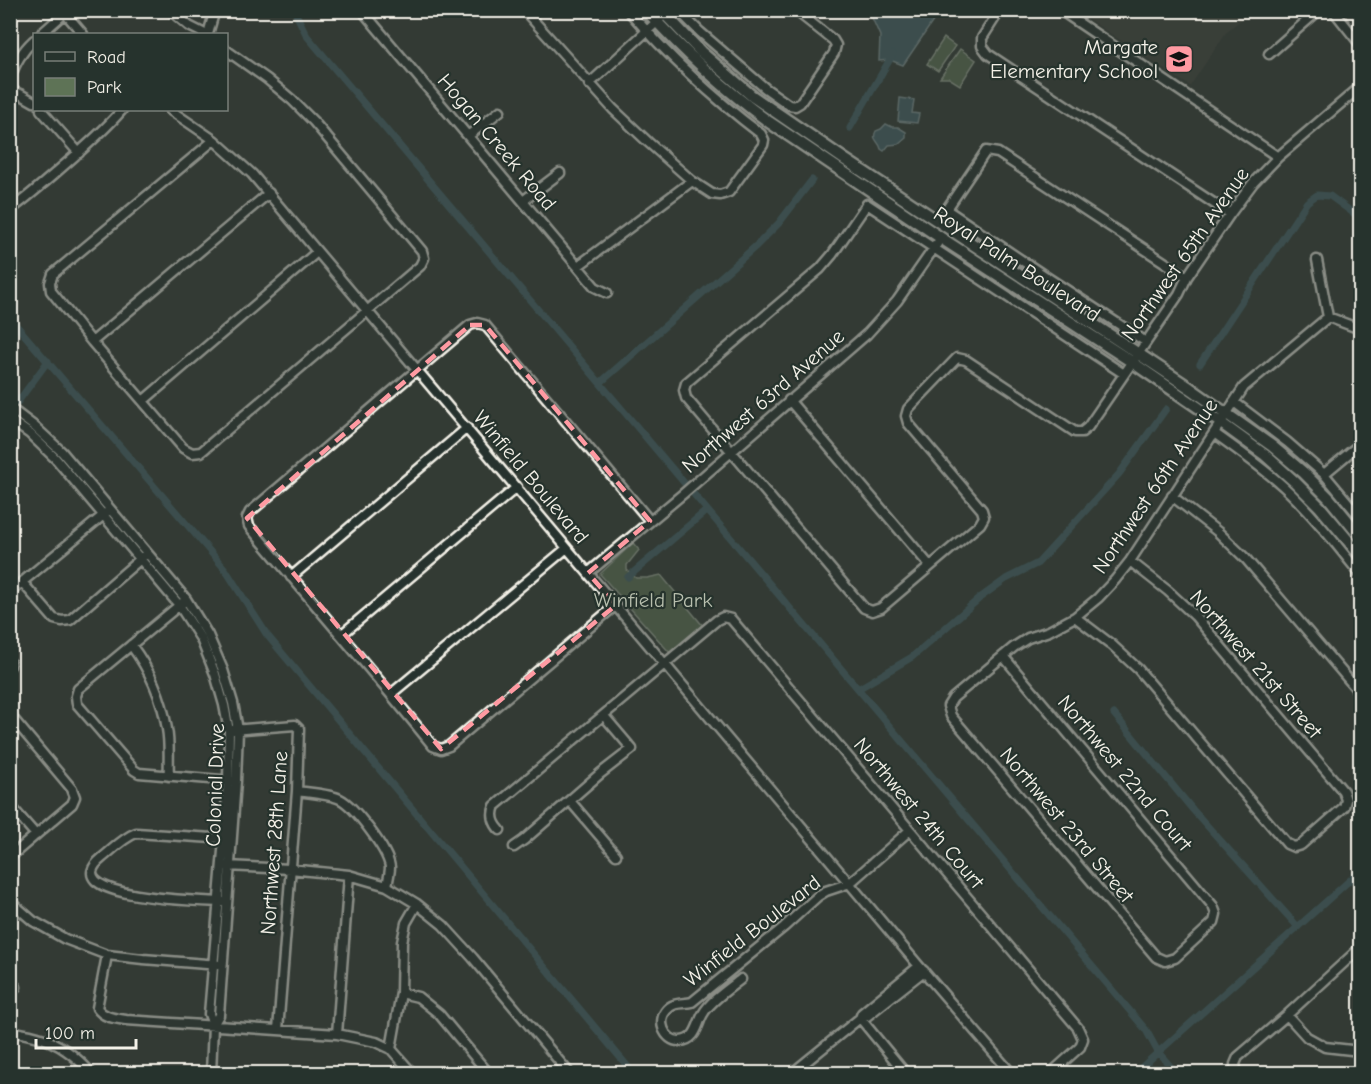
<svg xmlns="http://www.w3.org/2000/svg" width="1371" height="1084" viewBox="0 0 1371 1084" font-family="'Comic Neue',sans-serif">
	<rect width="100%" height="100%" fill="#333b34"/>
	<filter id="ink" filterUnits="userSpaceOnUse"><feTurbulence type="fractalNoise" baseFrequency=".0167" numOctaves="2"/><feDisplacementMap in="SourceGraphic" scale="12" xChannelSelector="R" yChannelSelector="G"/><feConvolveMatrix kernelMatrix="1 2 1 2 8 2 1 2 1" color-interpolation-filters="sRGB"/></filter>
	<g filter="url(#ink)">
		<path fill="#43453c" d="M1076,11H1252L1227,31L1190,86Z"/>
		<path fill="#5e7356" stroke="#a9b29f" stroke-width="1.5" d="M944,38L955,46L938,71L927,64Z
			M960,49L976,60L960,85L949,78H940Z
			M633,543L639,550L627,565V570L636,578H647L661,575L703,626L670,653L600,574Z"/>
		<path fill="#46656c" stroke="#8c9d9e" stroke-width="1.5" d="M869,11H940L903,65L890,60L879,61L880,36Z
			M900,98L914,100L912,113L919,114L917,123L898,121Z
			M886,124L892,127H898L906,132V138L899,144L889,145L884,151L881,149C879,140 871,140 876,131L881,129Z"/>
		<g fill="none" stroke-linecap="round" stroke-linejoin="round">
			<path stroke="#46656c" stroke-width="7" d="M294,10L307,36L1146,1030L1158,1052L1177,1074
				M850,128L893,54
				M10,318L225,569L267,635L634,1074
				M1200,364L1307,202L1317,195L1330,196L1360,218
				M600,383L756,246L779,223L812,180
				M17,403L48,361
				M628,577L707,510
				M858,689L912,657L981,597L1006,579L1038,563L1119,474L1166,409
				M1114,714L1193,810L1298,927
				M1134,1074L1360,871"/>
			<g stroke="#f4f1e8" stroke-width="13">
				<path id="street" d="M59,10L65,13L83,34
					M170,10L189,26L205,34
					M364,10L366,15L595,287L607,293
					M524,10L613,109L648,142L692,181L712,194L720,195L729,192L763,145L764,140L761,134C712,97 668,56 628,10
					M678,10L700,32L765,88L789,105L795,106L800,103L834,53L836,45L833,40L795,10
					M1000,10L982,38V46L988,54L1230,214
					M1060,10L1278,157
					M1333,10L1360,44
					M474,13L477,10
					M41,34L68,10
					M208,34L215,10
					M1269,54L1319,10
					M10,78C16,62 22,51 34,40
					M589,84L660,19
					M10,90L20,94L34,102
					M41,110L79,153
					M170,110L214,140L252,174L919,966L1012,1074
					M468,136L500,111
					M214,140L53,274L50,283L51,291L92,342L183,448L192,453L201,452L420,266L424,258L422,251L314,122L292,100L267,79L226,50
					M523,201L560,173
					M10,210C28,197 45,182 61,168C82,150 104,131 122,110
					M947,210L1045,276L1146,342
					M938,222L986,151L998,153L1187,277
					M1317,260L1328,317
					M578,266L692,181
					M92,342L269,193
					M1124,374L867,204L832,255L820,269L686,383L684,390L686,398L864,608L872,611L881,608L980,524L984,517L982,510L908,423L906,416L908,409L957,358L966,360L1075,432H1082L1088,427L1179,294L1187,277L1230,214L1253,183L1278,157L1360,87
					M789,400L930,566
					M143,401L317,252
					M1234,402L1287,442L1324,474L1360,517
					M10,408L35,427L62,452L186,599L208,635L223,670L233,703L238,730L236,781L219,1015L213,1025L211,1074
					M10,420L30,434L56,459L179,605L201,639L215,674L224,705L229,731L228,780L224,839L209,1014L213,1025
					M1214,433C1238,450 1262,467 1284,487C1312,513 1336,544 1360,574
					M1324,474L1360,444
					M1172,496L1218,532L1246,559L1360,693
					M588,573L684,493L867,334L897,301L941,238
					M291,577L467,428
					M22,582L54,619L62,621L70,620L145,555
					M10,592L106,513
					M182,603L78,689L76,696L77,704L134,770L139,773L233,781
					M616,605L449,746L441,749L433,746C373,671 310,600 249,526L247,518L250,512L470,325L477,323L485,325L650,521
					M1075,617L1112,645L1138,669L1287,844L1294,847L1301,845L1344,807L1346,800L1343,791L1195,616L1168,591L1130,561
					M341,635L517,487
					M131,645C150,670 162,698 167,729C170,744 168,761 169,776
					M1003,656L1213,906L1216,914L1214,922L1175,958L1165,961L1156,957L951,716L948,706L953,698L1014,647L1028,638L1049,631L1075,617L1098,598L1115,580L1130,561L1244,387L1328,317L1360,329
					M10,662V666
					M391,694L567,548
					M10,715L72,789L75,797L72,804L10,857
					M232,730L295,725L299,729L297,791L278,1030
					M297,791C309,793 330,794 340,799C354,806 388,850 390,867C390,873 388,880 387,886
					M570,801L616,855
					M10,805L36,835
					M500,830C494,824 491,815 495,806L717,620L723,617L731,619L1078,1028L1083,1039L1080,1047L1050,1074
					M514,847L524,840L601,773L632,749L604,716
					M227,866L290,869L349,875L387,886L417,904L443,925L473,958L570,1074
					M10,901L33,921L65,939L107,955L143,959L219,965
					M223,902C206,901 52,899 102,858C113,849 123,838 136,833L228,839
					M107,955L97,1008C104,1018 114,1018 126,1020L337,1034L376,1042L391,1049L413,1074
					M741,979C730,988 710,1001 703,1014C697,1024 697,1040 680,1041C665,1042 654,1019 670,1007C676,1002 685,1004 692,1002L784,927L818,896L826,891L850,883L910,830
					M10,986L16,987
					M401,993L418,997L439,1014L489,1074
					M1287,1015L1307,1037L1325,1047L1360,1051
					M860,1018L862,1013L919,966
					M860,1018L906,1074
					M10,1031C20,1033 29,1034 38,1037C60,1043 77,1057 92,1074
					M337,1034L349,875
					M391,1049L401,993L402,942L406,923L417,904
					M791,1074L860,1018L867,1016L924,971
					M1237,1074L1235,1064L1238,1057L1287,1015L1360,948
					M1358,1074L1359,1051"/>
			</g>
			<g stroke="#f4f1e8" stroke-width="15">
				<path id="secondary" d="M646,10C684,52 724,89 769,122L941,238L1132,362L1221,423L1265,455L1295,482L1320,507L1360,555
					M661,10L701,52L752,96L844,159L1190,388L1272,446L1304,473L1329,498L1360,536"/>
			</g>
			<use href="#street" stroke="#26332d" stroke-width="8"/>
			<use href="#secondary" stroke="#26332d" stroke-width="10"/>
		</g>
	</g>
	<path d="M0 0H1371V1084H0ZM470,325H485L650,521L588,573L616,605L441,749L247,518Z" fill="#333b34" fill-opacity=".55" fill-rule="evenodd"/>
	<path fill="none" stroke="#ff9aa2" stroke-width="4.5" stroke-dasharray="12 8" stroke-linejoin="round" d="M470,325H485L650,521L588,573L616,605L441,749L247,518Z"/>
	<defs>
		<g id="school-square" transform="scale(1.5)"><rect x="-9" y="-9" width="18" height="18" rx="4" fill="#ff9aa2" stroke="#26332d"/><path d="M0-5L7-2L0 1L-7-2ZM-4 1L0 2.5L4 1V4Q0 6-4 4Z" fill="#111"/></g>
	</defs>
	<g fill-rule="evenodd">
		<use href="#school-square" x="1179" y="59"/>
	</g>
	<g text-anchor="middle" stroke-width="4.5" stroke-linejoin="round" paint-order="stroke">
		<g font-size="21" fill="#f4f1e8" stroke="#26332d" text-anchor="end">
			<text x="1158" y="54">Margate<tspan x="1158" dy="24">Elementary School</tspan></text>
		</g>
		<g font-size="21" fill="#f4f1e8" stroke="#26332d">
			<text transform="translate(497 142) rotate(50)" y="7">Hogan Creek Road</text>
			<text transform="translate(1185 254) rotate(-55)" y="7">Northwest 65th Avenue</text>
			<text transform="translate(1017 264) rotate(33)" y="7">Royal Palm Boulevard</text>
			<text transform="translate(763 401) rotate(-41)" y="7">Northwest 63rd Avenue</text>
			<text transform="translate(531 477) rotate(50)" y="7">Winfield Boulevard</text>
			<text transform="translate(1155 486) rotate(-56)" y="7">Northwest 66th Avenue</text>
			<text transform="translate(1256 664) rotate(49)" y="7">Northwest 21st Street</text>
			<text transform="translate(1125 773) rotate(50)" y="7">Northwest 22nd Court</text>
			<text transform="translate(215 785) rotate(-88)" y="7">Colonial Drive</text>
			<text transform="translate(919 813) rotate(50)" y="7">Northwest 24th Court</text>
			<text transform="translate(1067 825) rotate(50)" y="7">Northwest 23rd Street</text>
			<text transform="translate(274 843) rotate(-86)" y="7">Northwest 28th Lane</text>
			<text transform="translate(752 931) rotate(-38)" y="7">Winfield Boulevard</text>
		</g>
		<g font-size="21" fill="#b8bfae" stroke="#26332d">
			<text x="653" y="607">Winfield Park</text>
		</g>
	</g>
	<rect width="1371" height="1084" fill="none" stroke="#26332d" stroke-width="36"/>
	<rect x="18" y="18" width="1335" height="1048" fill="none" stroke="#f4f1e8" stroke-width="2" filter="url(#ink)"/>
	<rect x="33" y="33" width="195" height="78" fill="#26332d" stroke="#787f78" stroke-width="1.5"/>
	<rect x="45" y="52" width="30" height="9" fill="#26332d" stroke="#787f78" stroke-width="1.5"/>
	<text x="87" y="63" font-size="18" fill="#f4f1e8">Road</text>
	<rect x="45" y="78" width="30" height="18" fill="#5e7356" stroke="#787f78" stroke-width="1.5"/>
	<text x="87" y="93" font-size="18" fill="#f4f1e8">Park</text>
	<path d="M36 1039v9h100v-9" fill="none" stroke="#f4f1e8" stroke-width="3"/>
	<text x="45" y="1039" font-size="18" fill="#f4f1e8" stroke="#26332d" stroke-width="4.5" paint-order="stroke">100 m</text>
</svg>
